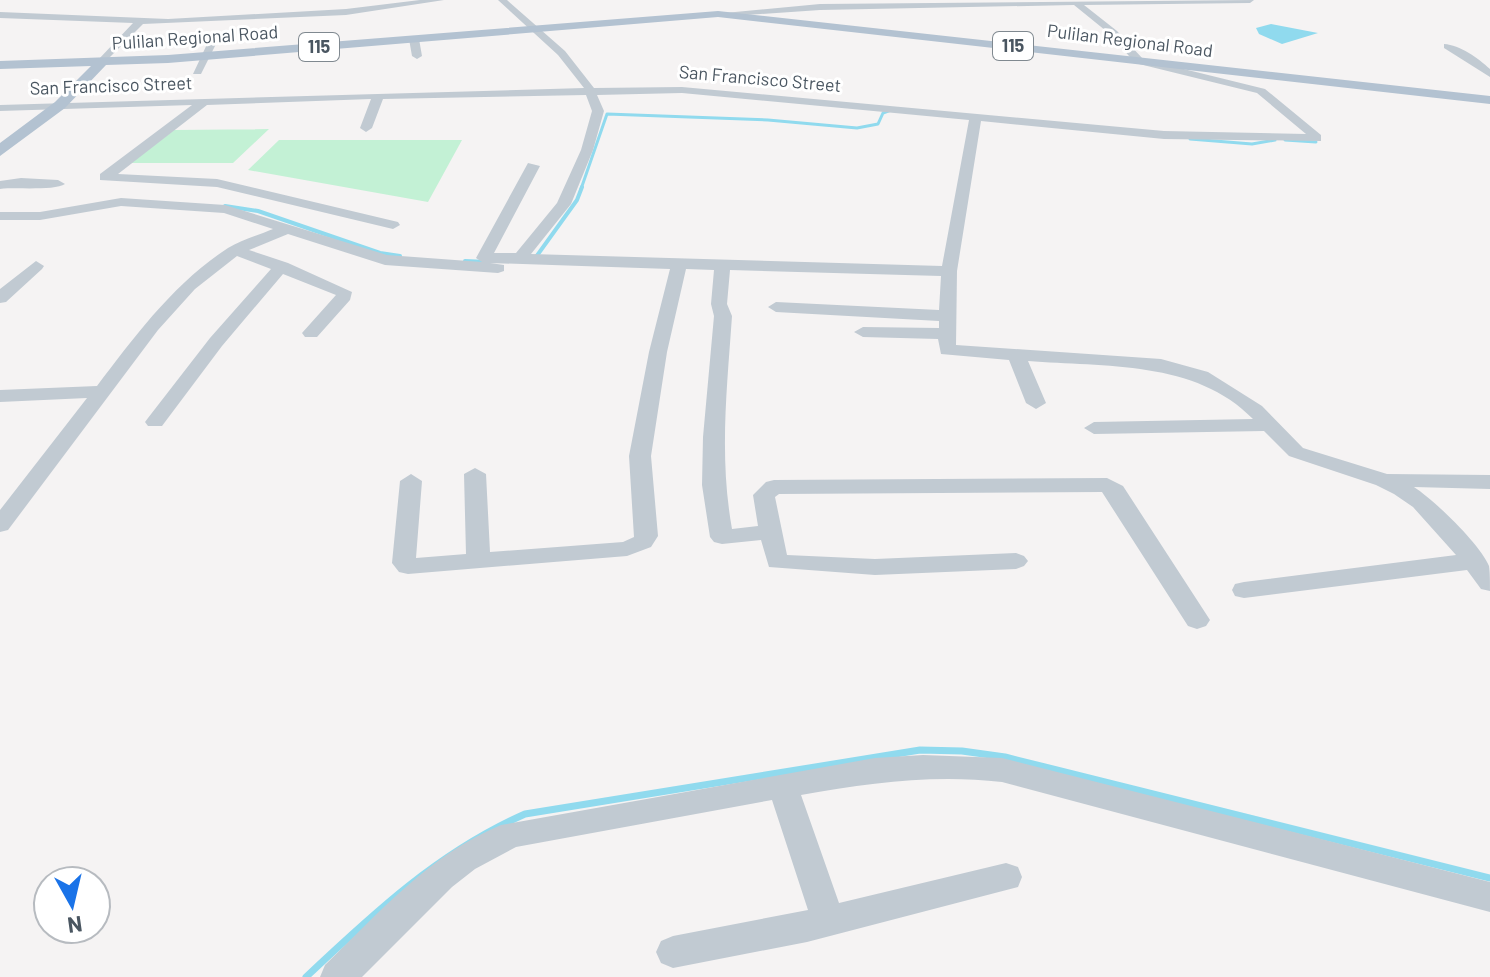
<svg xmlns="http://www.w3.org/2000/svg" width="1490" height="977" viewBox="0 0 1490 977" font-family="Barlow,sans-serif">
	<rect width="100%" height="100%" fill="#f5f3f3"/>
	<path fill="#c3f1d5" d="M269,129L233,163H131L174,130Z
		M279,140H462L428,202L248,170Z"/>
	<path fill="#90daee" d="M1271,24L1318,33L1282,44L1259,34L1256,28Z"/>
	<g fill="none" stroke-linecap="round" stroke-linejoin="round">
		<path stroke="#90daee" stroke-width="3" d="M1190,139L1252,144L1275,140
			M1285,140L1316,142
			M581,189L607,114L768,120L857,128L878,124L883,113L891,110"/>
		<path stroke="#90daee" stroke-width="4" d="M225,206L258,211L380,253L400,256
			M536,257L577,200L582,187
			M465,261L487,262"/>
		<path stroke="#90daee" stroke-width="7" d="M306,977C374,913 439,852 525,814L920,750L962,751L1005,757L1490,878"/>
		<path fill="#c1cad2" fill-rule="evenodd" d="M420,0H444L346,15L143,24L102,65L98,64V60L133,23L0,18V12L168,19L346,9Z
			M498,0H507L565,51L594,88L682,87L1164,131L1306,134L1257,93L1135,63L1111,35L1074,5L820,10L718,17L714,14L820,4L1254,0L1250,3L1084,5L1117,31L1143,59L1265,89L1321,135V141L1164,139L981,121L957,271L956,345L1161,359L1208,372L1262,406L1303,448L1387,474L1490,475V489L1414,487C1434,500 1480,544 1489,566C1490,572 1490,584 1490,591L1481,589L1467,570L1244,598L1235,596L1232,590L1235,584L1244,582L1456,555L1413,507L1394,494L1376,485L1289,456L1264,431L1094,434L1084,428L1094,422L1253,419C1196,360 1104,367 1028,361L1046,403L1036,409L1026,403L1009,360L941,354L938,339L863,337L854,332L863,327L939,328V321L776,312L768,307L776,302L939,310L941,276L730,270L727,304L732,316C727,389 719,456 732,529L758,526L753,495L766,482L774,480L1107,478L1123,486L1210,620L1206,626L1197,629L1188,626L1102,492L779,494L775,497L787,555L875,559L1016,553L1024,556L1028,561L1024,566L1016,569L875,575L769,567L761,540L722,544L714,542L710,537L702,485L703,437L714,316L711,304L714,270L686,269L667,352L651,456L658,536L651,547L627,556L408,574L399,572L392,563L400,481L411,474L422,481L416,558L466,554L464,474L475,468L486,474L490,552L623,542L634,537L629,456L649,352L670,269L490,263L504,265V271L498,273L385,265L288,234L249,250L288,263L352,292L350,300L317,337H305L302,333L336,295L283,274L222,346L162,426H148L145,422L148,418L210,338L271,269L237,256L195,289L158,330L8,530L0,532V510L87,398L0,402V390L97,386C135,336 174,283 228,248C241,240 259,235 273,229L224,213L121,206L40,220H0V212H40L121,198L225,205L387,255L482,262L476,258L528,163L540,166L494,253H516L557,203L581,150L592,111L586,95L383,99L372,128L366,132L360,128L371,99L207,105L118,174L217,179L398,222L400,225L393,229L217,187L100,180V174L192,105L0,111V105L584,88L558,55ZM682,93L969,120L942,266L531,254L571,204L593,150L604,111L597,95Z
			M414,36L419,39L422,56L417,59L412,56L409,39Z
			M209,40L217,42L201,74H193Z
			M1444,44C1460,45 1478,58 1490,69V77L1444,48Z
			M21,178L58,180L65,184C55,191 16,187 0,189V181Z
			M36,261L44,266L42,269L6,302L0,303V289Z
			M923,755L1002,758L1490,882V912L1002,782C933,774 869,783 801,795L839,903L1006,863L1018,867L1022,877L1018,887L807,942L673,968L661,963L656,952L661,941L673,936L808,910L772,800L516,847L475,869L452,887L362,977H320L325,965C380,912 429,855 501,825L875,758Z"/>
		<path fill="#b3c2d1" fill-rule="evenodd" d="M718,11L1490,96V104L718,17L168,63L106,65L65,108L0,156V143L55,102L91,66L0,69V61L168,55Z"/>
	</g>
	<g text-anchor="middle" stroke-width="6" stroke-linejoin="round" paint-order="stroke">
		<g font-size="18" fill="#4a5661" stroke="#fff">
			<text transform="translate(195 38) rotate(-4)" y="6">Pulilan Regional Road</text>
			<text transform="translate(1130 41) rotate(7)" y="6">Pulilan Regional Road</text>
			<text transform="translate(760 79) rotate(5)" y="6">San Francisco Street</text>
			<text transform="translate(111 86) rotate(-2)" y="6">San Francisco Street</text>
		</g>
		<g fill="#fff" stroke="#808990" stroke-width="2">
			<rect x="993" y="32" width="40" height="28" rx="6"/>
			<rect x="299" y="33" width="40" height="28" rx="6"/>
		</g>
		<g font-size="18" font-weight="bold" fill="#4a5661">
			<text x="1013" y="52">115</text>
			<text x="319" y="53">115</text>
		</g>
	</g>
	<g transform="translate(72 905) rotate(172)"><circle r="38" fill="#ffffff" stroke="#b7bbc0" stroke-width="2"/>
	<path d="M0-6L14 30L0 20L-14 30Z" fill="#1a73e8"/>
	<text y="-12" font-size="22" font-weight="bold" text-anchor="middle" fill="#4a5661">N</text>
	</g>
</svg>
